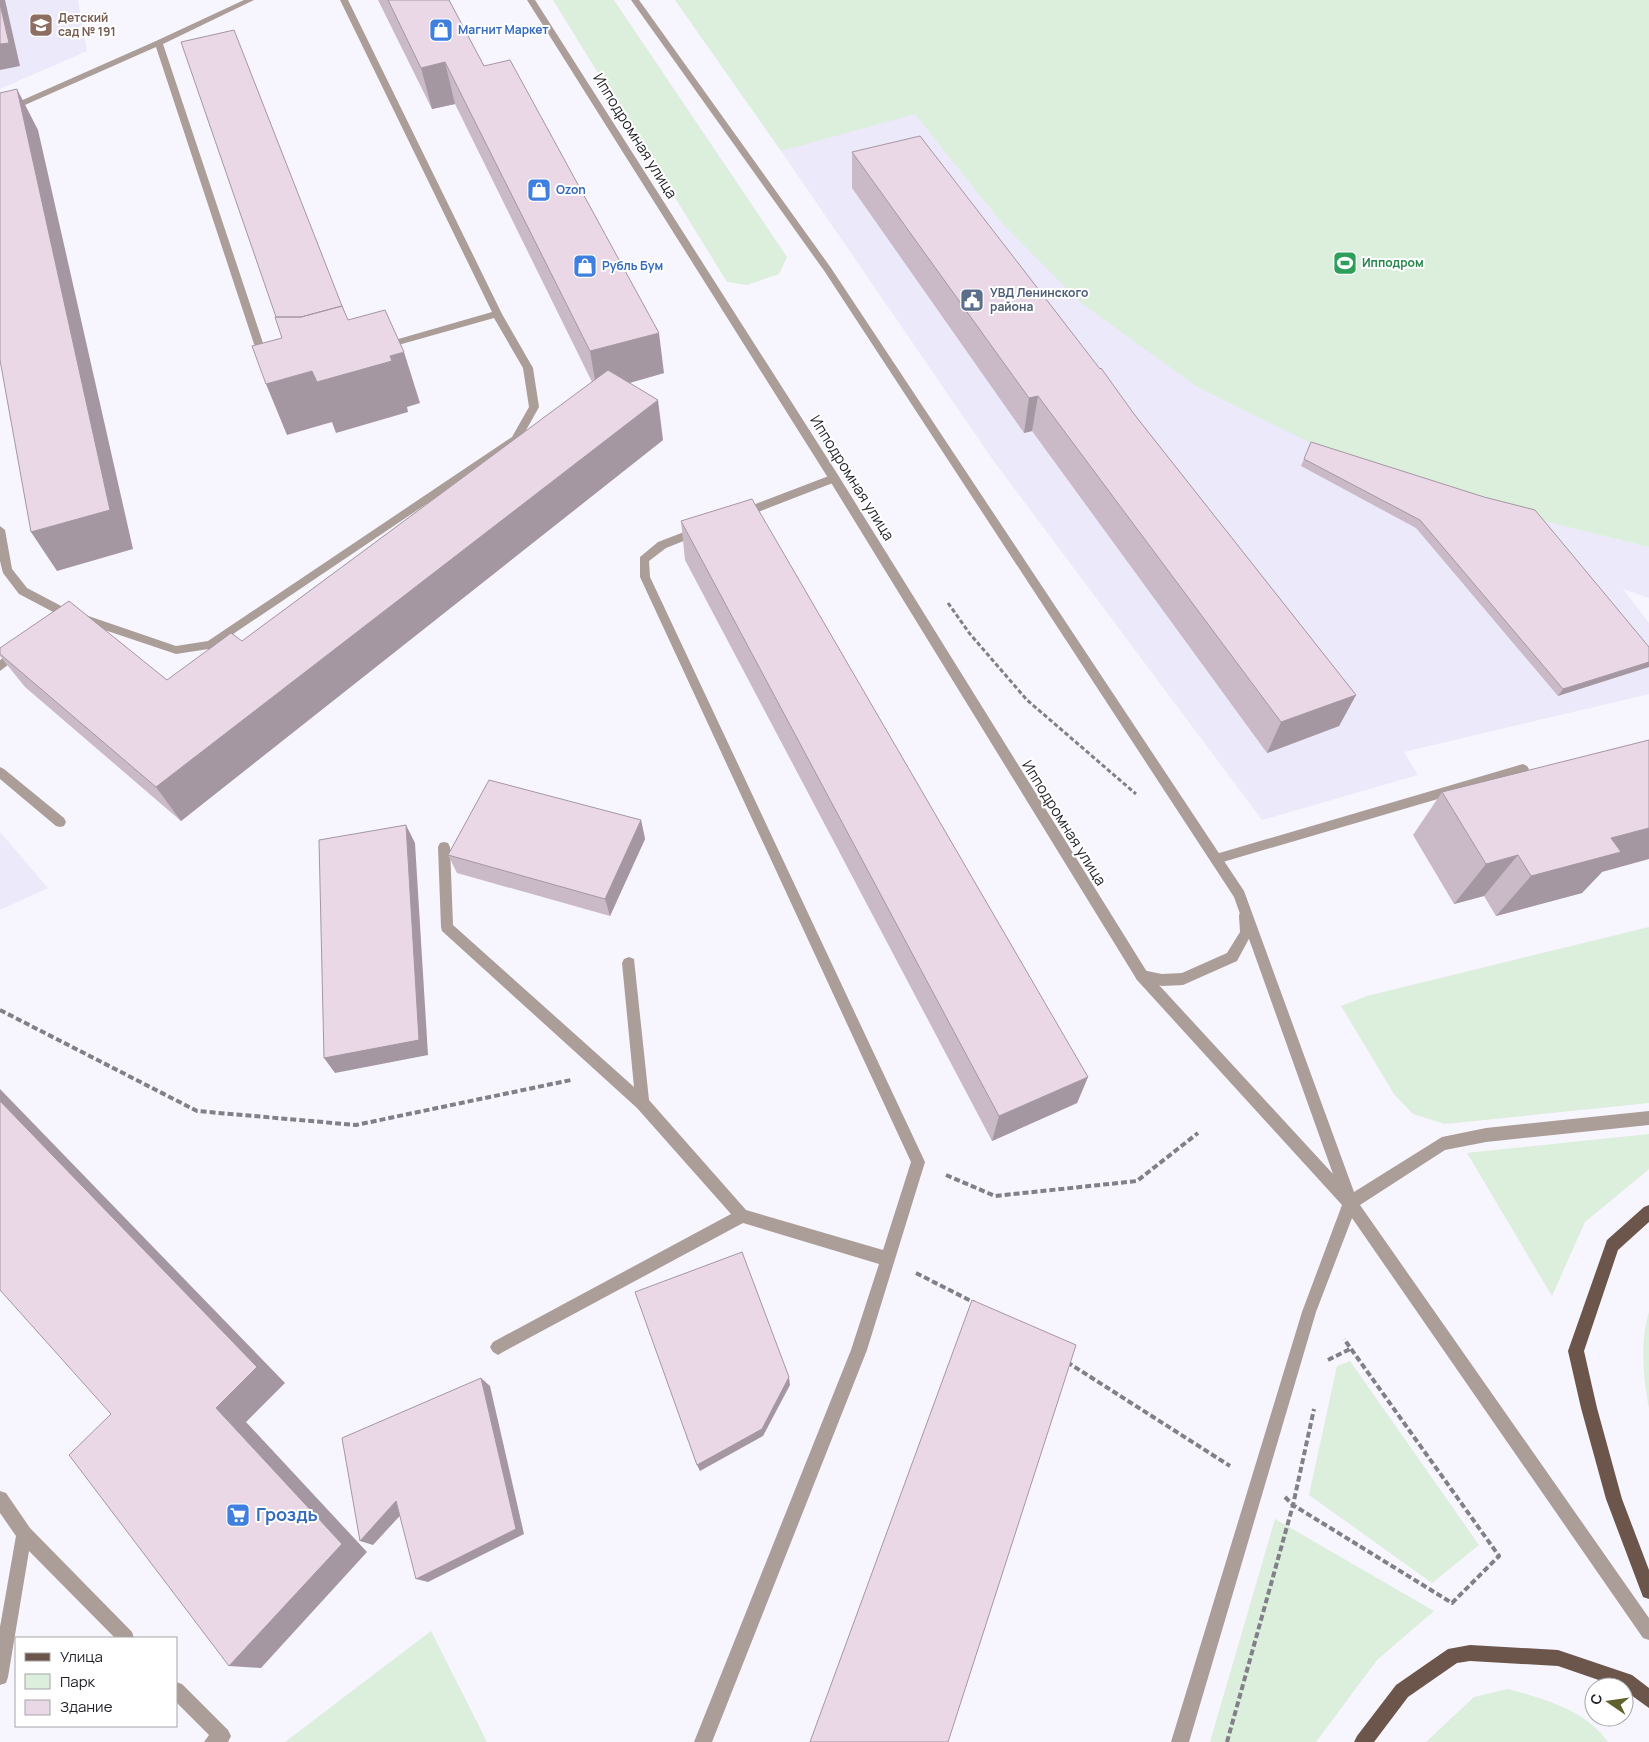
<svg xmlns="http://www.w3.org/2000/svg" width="1649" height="1742" viewBox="0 0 1649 1742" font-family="Manrope,sans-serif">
	<rect width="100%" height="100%" fill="#f7f5fe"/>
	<path fill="#ece9fa" d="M0,0H78L87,51L0,89Z
		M915,113L1001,222L1479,505L1649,547V598L1623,589L1649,623V694L1404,752L1418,775L1262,820L993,460L781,151Z
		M0,832L48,888L0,910Z"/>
	<path fill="#dceedc" d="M553,0H614L787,257L779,274L747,285L727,282Z
		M675,0H1649V547L1479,505L1356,465L1199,388L1081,303L1001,222L915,114L781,151Z
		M1649,927V1103L1445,1124L1413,1114L1394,1094L1341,1006L1367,996Z
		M1649,1134V1169L1585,1222L1552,1296L1467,1153Z
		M1649,1312V1408C1643,1378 1640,1341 1649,1312Z
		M1350,1361L1479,1545L1432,1583L1309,1495L1337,1366Z
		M1275,1519L1434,1611L1377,1660L1316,1742H1210Z
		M431,1631L487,1742H285Z
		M1508,1689C1544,1699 1586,1710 1608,1742H1426L1474,1697Z"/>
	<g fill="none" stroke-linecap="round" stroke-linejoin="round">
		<path stroke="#817f87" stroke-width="3" stroke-dasharray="4.5 2.5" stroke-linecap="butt" d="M948,603L970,634L1027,700L1136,794"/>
		<path stroke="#817f87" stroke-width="4" stroke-dasharray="6 3" stroke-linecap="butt" d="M0,1010L197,1111L356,1125L571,1080
			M946,1175L995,1196L1137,1181L1198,1133
			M916,1273L975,1303
			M1328,1360L1350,1349
			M1067,1362L1230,1466
			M1285,1497L1293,1505L1452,1603L1499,1556L1344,1339
			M1227,1742L1293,1505L1314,1409"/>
		<path fill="#ab9d97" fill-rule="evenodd" d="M244,0H254L163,44L263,343L275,357L270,360L267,359L254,344L156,47L0,116V110L156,41Z
			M340,0H348L502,314L533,368L539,407L520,441L236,632L215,648L176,654L57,614L19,594L3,573L0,561V526L5,530L12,569L27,588L65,608L176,646L208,641L512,437L529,407L523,368L494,318L384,349L379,346L381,344L492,312Z
			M834,474L839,478L838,481L745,517L741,518L736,514L737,511Z
			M697,527L702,531L701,534L666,548L649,561L650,577L925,1162L867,1350L712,1742H694L851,1350L879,1264L743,1223L503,1352L498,1355L493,1352L490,1347L493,1342L731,1214L637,1108L442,931L441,927L438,847L440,843L444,842L448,843L450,847L453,925L634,1087L622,963L624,959L629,957L634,959L649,1100L746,1210L883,1250L911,1162L640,577V557L658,542Z
			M17,648L23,652L21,655L0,671V660Z
			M1523,764L1527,766L1529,769L1527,772L1523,774L1216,864L1212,863L1210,859L1212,855L1216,854Z
			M0,767L4,769L64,818L66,822L64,826L60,827L56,826L0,779Z
			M1245,910L1250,912L1252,933L1237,961L1183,985L1162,986L1137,980L1135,976L1137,972L1142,970L1162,974L1182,973L1227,953L1240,932L1239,916L1240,912Z
			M0,1491L6,1493L30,1528L132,1632L134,1638H115L29,1551L8,1677L6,1683L0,1685V1627L16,1536L0,1513Z
			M176,1682L182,1684L228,1730L231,1736L228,1742H204L209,1735L176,1702Z"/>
		<path fill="#ab9d97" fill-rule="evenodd" d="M527,0H535L838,475L1147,972L1333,1174L1234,897L825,272L631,0H639L831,268L1244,891L1354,1192L1442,1137L1486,1128L1649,1111V1125L1486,1142L1445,1150L1360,1205L1649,1618V1640L1643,1638L1352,1218L1316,1312L1189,1742H1171L1302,1312L1342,1205L1137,980L830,481Z"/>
		<path fill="#6c554a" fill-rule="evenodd" d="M1649,1205V1222L1618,1250L1584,1351L1597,1408L1622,1499L1649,1570V1599L1643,1597L1606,1499L1581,1408L1568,1351L1607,1240L1644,1207Z
			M1470,1645L1558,1650L1632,1675L1649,1688V1708L1624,1690V1687H1619L1558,1666L1470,1661L1457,1663L1408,1697L1374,1742H1354L1357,1736L1396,1685L1448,1649Z"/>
	</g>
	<path fill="#cabac7" d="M378,0H449L484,66L664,373L630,383L663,440L181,821L25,687L0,656V648L167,680L242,641L592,382L455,104L432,109Z
		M852,152L1134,414L1356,695L1339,726L1267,753L1032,431L1024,433L852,188Z
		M1311,442L1649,647L1558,696L1416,528L1301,466Z
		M681,521L1088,1077L1077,1103L992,1141L685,560Z
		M1442,792L1602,872L1582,893L1496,916L1484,896L1454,904L1413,835Z
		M641,820L645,839L610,916L457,873L448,855Z"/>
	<path fill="#a497a2" d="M0,0H5L20,66L0,70Z
		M445,62L455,104L432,109L421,68Z
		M17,89L38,130L133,549L57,571L31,532Z
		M659,333L664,373L597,392L590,351Z
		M404,352L420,403L407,407L408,412L336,433L332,422L287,435L266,384L312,371L390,356Z
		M1038,396L1032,431L1024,433L1029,398Z
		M658,400L663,440L181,821L156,787Z
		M1649,662V667L1558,696L1563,689Z
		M1356,695L1339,726L1267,753L1281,722Z
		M641,820L645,839L610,916L605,899Z
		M406,825L415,843L428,1055L335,1073L324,1058Z
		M1649,828V859L1602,872L1582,893L1496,916L1531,876L1611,838Z
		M1518,855L1484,896L1454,904L1486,864Z
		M1088,1077L1077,1103L992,1141L999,1116Z
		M0,1089L285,1383L246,1422L367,1552L261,1668L229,1666L216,1408L0,1101Z
		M789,1377L790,1385L763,1436L700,1471L697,1465Z
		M481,1378L490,1386L524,1534L428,1582L416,1579Z
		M396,1501L408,1507L373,1545L360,1541Z"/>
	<path fill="#ebd8e7" stroke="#a497a2" d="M388,0H449L484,66L510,60L659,333L590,351L445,62L421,68Z
		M0,4L9,43L0,44Z
		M234,30L342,306L301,317H276L181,42Z
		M17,89L110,510L31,532L0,360V93Z
		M920,136L1100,369L1101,368L1134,414L1356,695L1281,722L1038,396L1029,398L852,152Z
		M342,306L348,320L385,310L404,352L390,356L392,361L317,382L312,371L266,384L252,346L282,338L275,317H301Z
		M608,370L658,400L156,787L0,654V648L69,601L167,680L231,633L242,641Z
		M1311,442L1484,497L1535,510L1649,647V662L1563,689L1420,520L1304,459Z
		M752,499L1088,1077L999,1116L681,521Z
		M1649,740V828L1611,838L1621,852L1531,876L1518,855L1486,864L1442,792Z
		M489,780L641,820L605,899L448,855Z
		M406,825L419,1040L324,1058L319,840Z
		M0,1101L257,1367L216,1408L342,1544L229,1666L69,1455L111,1414L0,1290Z
		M742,1252L789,1377L762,1429L697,1465L635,1292Z
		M972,1300L1076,1345L948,1742H810Z
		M481,1378L516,1529L416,1579L396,1501L360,1541L342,1438Z"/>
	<defs>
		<g id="school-square" transform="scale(1.25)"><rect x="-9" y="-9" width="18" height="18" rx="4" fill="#8d6e63" stroke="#fff"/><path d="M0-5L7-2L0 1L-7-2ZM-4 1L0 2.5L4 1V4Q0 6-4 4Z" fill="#fff"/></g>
		<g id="shop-square" transform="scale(1.25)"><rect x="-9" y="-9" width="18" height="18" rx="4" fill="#3f7fe0" stroke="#fff"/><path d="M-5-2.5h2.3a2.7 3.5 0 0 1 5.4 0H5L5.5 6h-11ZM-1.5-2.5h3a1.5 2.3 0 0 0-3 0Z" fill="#fff"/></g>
		<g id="stadium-square" transform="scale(1.25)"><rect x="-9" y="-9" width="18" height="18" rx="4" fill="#2e9e5b" stroke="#fff"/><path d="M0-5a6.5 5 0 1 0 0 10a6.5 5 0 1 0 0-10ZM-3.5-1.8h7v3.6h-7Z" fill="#fff"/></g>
		<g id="civic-square" transform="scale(1.25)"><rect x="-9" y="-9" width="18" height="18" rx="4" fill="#5c6f8a" stroke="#fff"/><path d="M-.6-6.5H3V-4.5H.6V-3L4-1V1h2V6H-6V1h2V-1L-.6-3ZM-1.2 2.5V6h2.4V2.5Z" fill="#fff"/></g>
		<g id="supermarket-square" transform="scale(1.25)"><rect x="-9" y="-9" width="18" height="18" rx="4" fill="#3f7fe0" stroke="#fff"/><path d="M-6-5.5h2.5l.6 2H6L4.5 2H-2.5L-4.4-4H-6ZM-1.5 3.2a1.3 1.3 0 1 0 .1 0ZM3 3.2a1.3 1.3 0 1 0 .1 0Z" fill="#fff"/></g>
	</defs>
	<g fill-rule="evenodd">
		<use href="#school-square" x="41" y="25"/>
		<use href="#shop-square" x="441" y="30"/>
		<use href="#shop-square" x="539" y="190"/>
		<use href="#stadium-square" x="1345" y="263"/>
		<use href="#shop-square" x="585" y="266"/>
		<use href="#civic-square" x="972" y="300"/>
		<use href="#supermarket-square" x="238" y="1515"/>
	</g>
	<g text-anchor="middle" stroke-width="4" stroke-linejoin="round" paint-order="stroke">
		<g font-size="12" font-weight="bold" fill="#785e54" stroke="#fff" text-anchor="start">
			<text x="58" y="22">Детский<tspan x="58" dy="14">сад № 191</tspan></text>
		</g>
		<g font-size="12" font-weight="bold" fill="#366cbe" stroke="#fff" text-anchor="start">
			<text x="458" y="34">Магнит Маркет</text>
			<text x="556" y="194">Ozon</text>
			<text x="602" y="270">Рубль Бум</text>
		</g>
		<g font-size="12" font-weight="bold" fill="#27864d" stroke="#fff" text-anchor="start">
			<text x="1362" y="267">Ипподром</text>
		</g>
		<g font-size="12" font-weight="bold" fill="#4e5e75" stroke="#fff" text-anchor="start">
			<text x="990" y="297">УВД Ленинского<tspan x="990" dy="14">района</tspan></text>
		</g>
		<g font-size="15" fill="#1f1e25" stroke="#fff">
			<text transform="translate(635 136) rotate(58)" y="5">Ипподромная улица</text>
			<text transform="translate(852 478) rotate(58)" y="5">Ипподромная улица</text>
			<text transform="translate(1064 823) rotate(58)" y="5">Ипподромная улица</text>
		</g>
		<g font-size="18" font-weight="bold" fill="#366cbe" stroke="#fff" text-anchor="start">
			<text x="256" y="1521">Гроздь</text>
		</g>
	</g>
	<rect x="15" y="1637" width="162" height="90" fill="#ffffff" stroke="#a5a5a8"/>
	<rect x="25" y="1653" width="25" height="8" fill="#6c554a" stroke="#a5a5a8"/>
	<text x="60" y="1662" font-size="15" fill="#1f1e25">Улица</text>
	<rect x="25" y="1674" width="25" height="15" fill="#dceedc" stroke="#a5a5a8"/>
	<text x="60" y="1687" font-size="15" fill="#1f1e25">Парк</text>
	<rect x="25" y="1700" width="25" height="15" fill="#ebd8e7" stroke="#a5a5a8"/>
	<text x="60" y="1712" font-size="15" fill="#1f1e25">Здание</text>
	<g transform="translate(1609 1702) rotate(283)"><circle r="24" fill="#ffffff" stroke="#a5a5a8"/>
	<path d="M0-4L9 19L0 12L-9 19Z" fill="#5f612e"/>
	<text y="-8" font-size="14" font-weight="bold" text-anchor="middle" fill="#1f1e25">С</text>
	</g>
</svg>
